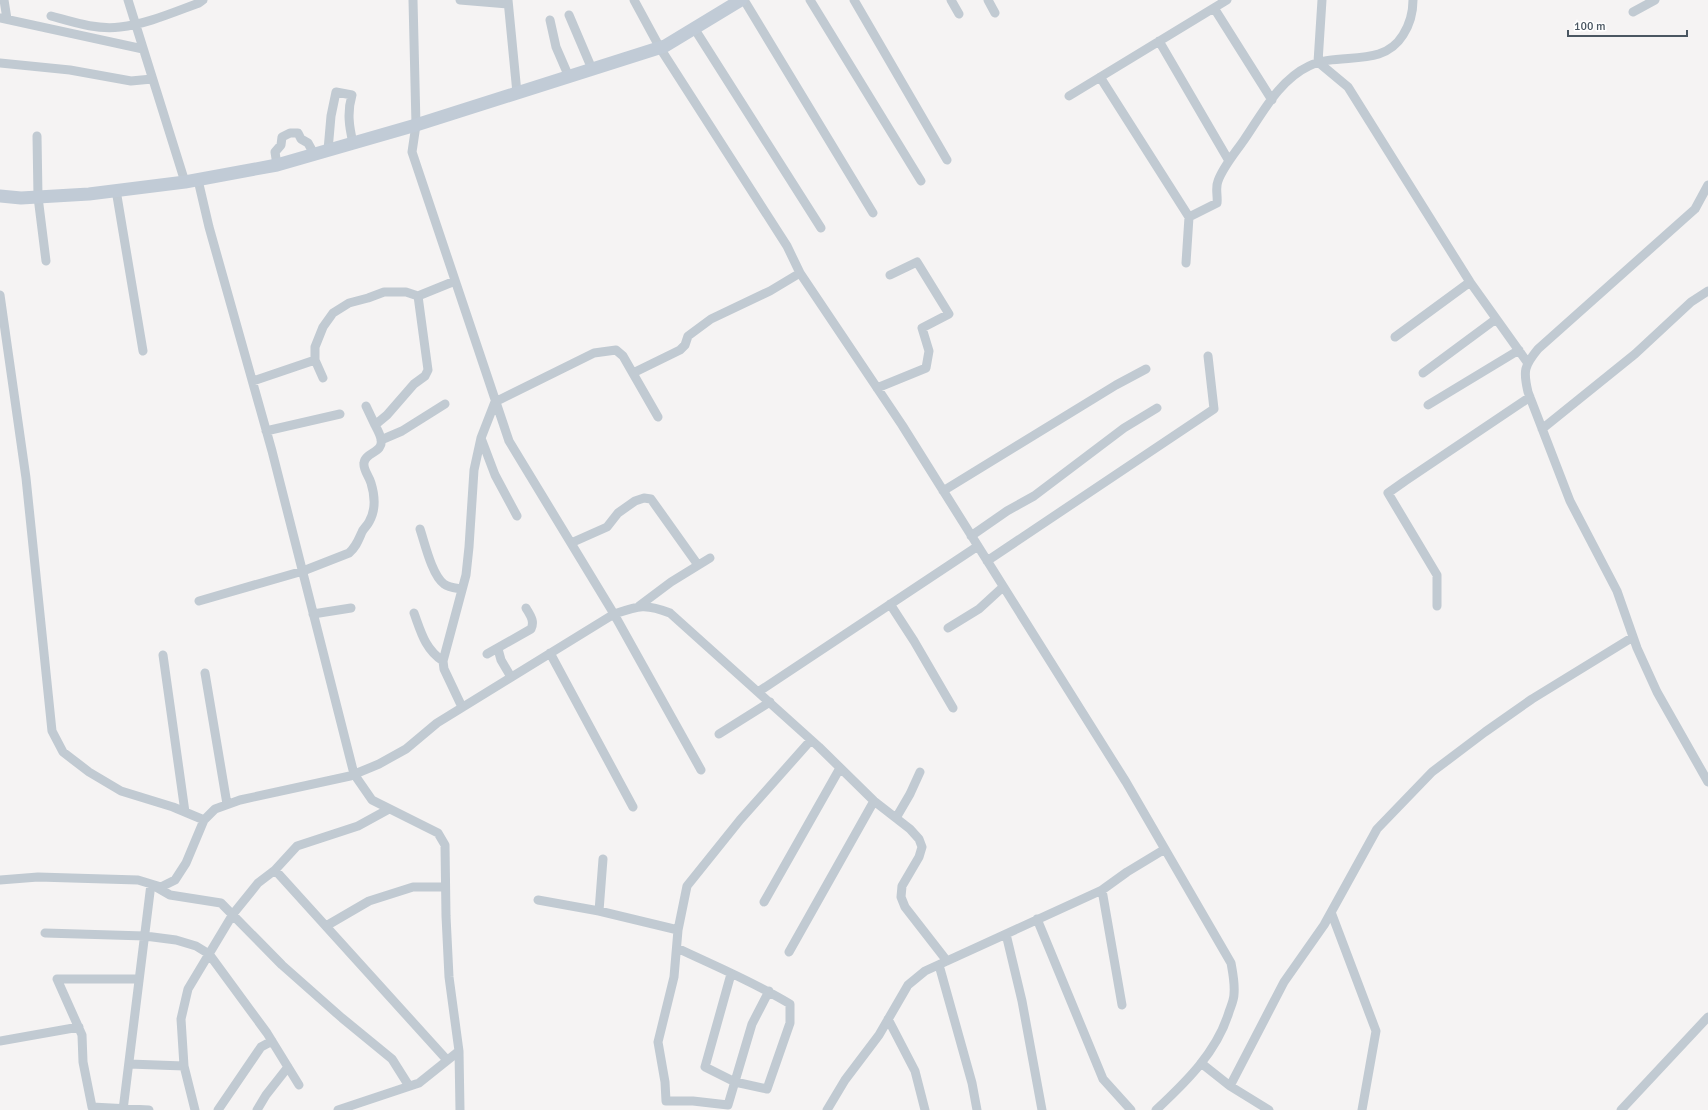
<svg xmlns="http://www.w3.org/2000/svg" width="1708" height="1110" viewBox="0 0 1708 1110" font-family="Signika,sans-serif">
	<rect width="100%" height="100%" fill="#f5f3f3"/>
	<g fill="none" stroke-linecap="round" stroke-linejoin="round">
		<path stroke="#c1cad2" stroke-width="9" d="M4,0L7,19
			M128,0L185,182
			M413,0L416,125L412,152L509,441L614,614L701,770
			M460,0L508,4
			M508,0L517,93
			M634,0L660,48L787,246L800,273L902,425L1126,782L1231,963C1233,974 1235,983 1234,994C1234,1000 1231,1006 1229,1012C1217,1052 1186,1082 1156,1110
			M744,0L873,213
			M810,0L921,181
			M854,0L947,160
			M951,0L959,14
			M988,0L995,13
			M1322,0L1318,62L1348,87L1470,282L1527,362
			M1214,8L1272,100
			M1633,12L1655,0
			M569,15L592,69
			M51,16C73,22 96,30 120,27C147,24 174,12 199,3L203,0
			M0,18L143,49
			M550,20L556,47L569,77
			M694,28L821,228
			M1159,41L1229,161
			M0,63L70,70L131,81L152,79
			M1100,77L1189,217L1186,263
			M1069,96L1227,0
			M37,136L38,197L46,261
			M328,150L331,116L336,92L352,95C347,112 349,126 353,143
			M277,165L275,152L281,145L282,137L290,133H298L301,139L308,143L314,154
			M198,180L209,227L272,451L354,774L372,800L438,833L445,845L446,916L449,977L459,1051L460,1110
			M1708,185L1695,209L1538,349C1524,366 1523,371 1528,392L1570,501L1617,591L1637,648L1657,692L1708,782
			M116,190L143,351
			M1189,217L1217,203C1218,196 1215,188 1218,181C1223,167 1235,153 1244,140C1262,114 1279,80 1309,66C1340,51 1382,69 1403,35C1410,24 1413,13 1413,0
			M0,295L26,478L52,731L63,752L89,772L121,791L173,807L204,820
			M1395,337L1470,282
			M633,373L680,350L685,345L688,336L711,319L770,291L800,273
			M1423,373L1496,319
			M323,378L315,360V347L323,327L333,313L349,303L368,298L384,292H406L418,296
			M253,381L315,360
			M877,388L926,368L929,351L922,328L949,314L917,262L890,275
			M1428,405L1519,350
			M366,406L375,425
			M1542,429L1635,354L1691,302L1708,291
			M266,431L340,414
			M481,438L495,475L517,516
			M381,440L402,431L445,404
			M943,491L1116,385L1146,369
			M420,529C425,544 432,575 444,584C449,588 456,588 462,589
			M971,536L1007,511L1034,496L1124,428L1157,408
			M571,543L607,527L618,513L635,501L644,498L651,499L698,565
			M987,561L1214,409L1208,356
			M199,601L303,571L349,553C356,547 358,541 362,532C363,529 367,526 369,522C376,510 375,496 371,483C369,476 363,470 364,463C365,452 384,453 381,439C380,434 377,429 375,425L387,415L414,384L425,376L428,370L418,296L455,281
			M890,604L914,641L953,708
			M639,606L671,582L710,558
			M1437,606V575L1388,493L1405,481L1530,397
			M414,613C421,632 425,649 443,661
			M313,614L351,608
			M948,628L979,609L1003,587
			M498,649L501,660L511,677
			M550,653L633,807
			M487,654L531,629C535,621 530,615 526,608
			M163,655L185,812
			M205,673L227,804
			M758,692L978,546
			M462,707L444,669L443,661L466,575L469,547L474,470L481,438L495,402L594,353L616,350L623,356L658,417
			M719,734L770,702
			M896,818L910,794L920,772
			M275,870L447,1060
			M0,880L38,877L138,880L161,887L175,880L186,863L204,820L215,809L240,800L350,776L379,764L406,749L437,723L614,614C638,606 645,603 670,613L819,747L874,801L910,829L919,839L922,847L919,857L902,886L901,897L905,907L947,961
			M1102,890L1122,1005
			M538,900L599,911L678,930
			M764,902L840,768
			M599,911L603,859
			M1331,912L1376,1031L1362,1110
			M1037,919L1103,1079L1131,1110
			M326,926L369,901L413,887H445
			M45,933L145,936L176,940L196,946L209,954L267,1033L299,1085
			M1006,934L1022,1001L1042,1110
			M677,948C715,966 754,982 790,1004V1023L767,1089L735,1082L705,1067L731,974
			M789,952L874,801
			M939,965L972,1083L977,1110
			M139,979H57L82,1035L83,1062L92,1107L149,1110
			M769,991L752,1024L728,1105L693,1101H666L665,1082L658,1042L674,977L678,930L687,886L740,820L811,740
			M888,1019L915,1071L925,1110
			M0,1041L79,1027
			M1201,1063L1230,1086L1269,1110
			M129,1064L184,1066
			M1230,1086L1284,982L1324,925L1377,829L1432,772L1485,732L1532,699L1633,637
			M123,1110L151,884L170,895L221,903L282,965L342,1018L392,1059L409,1086
			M195,1110L184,1066L181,1019L188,989L233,914L258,883L275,870L297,846L358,826L389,809
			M218,1110L261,1047L272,1041
			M257,1110L266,1095L288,1067
			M338,1110L419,1083L459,1051
			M827,1110L845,1080L879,1035L908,985L925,971L1102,890L1127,872L1165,849
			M1621,1110L1708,1017"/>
		<path stroke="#c1cbd6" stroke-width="13" d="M0,196L21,198L89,194L185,182L277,165L416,125L665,46L741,0"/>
	</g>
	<path d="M1568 30v6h119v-6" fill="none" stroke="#4a5661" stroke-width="2"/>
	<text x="1574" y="30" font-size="12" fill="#4a5661" stroke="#ffffff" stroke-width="3" paint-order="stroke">100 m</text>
</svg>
